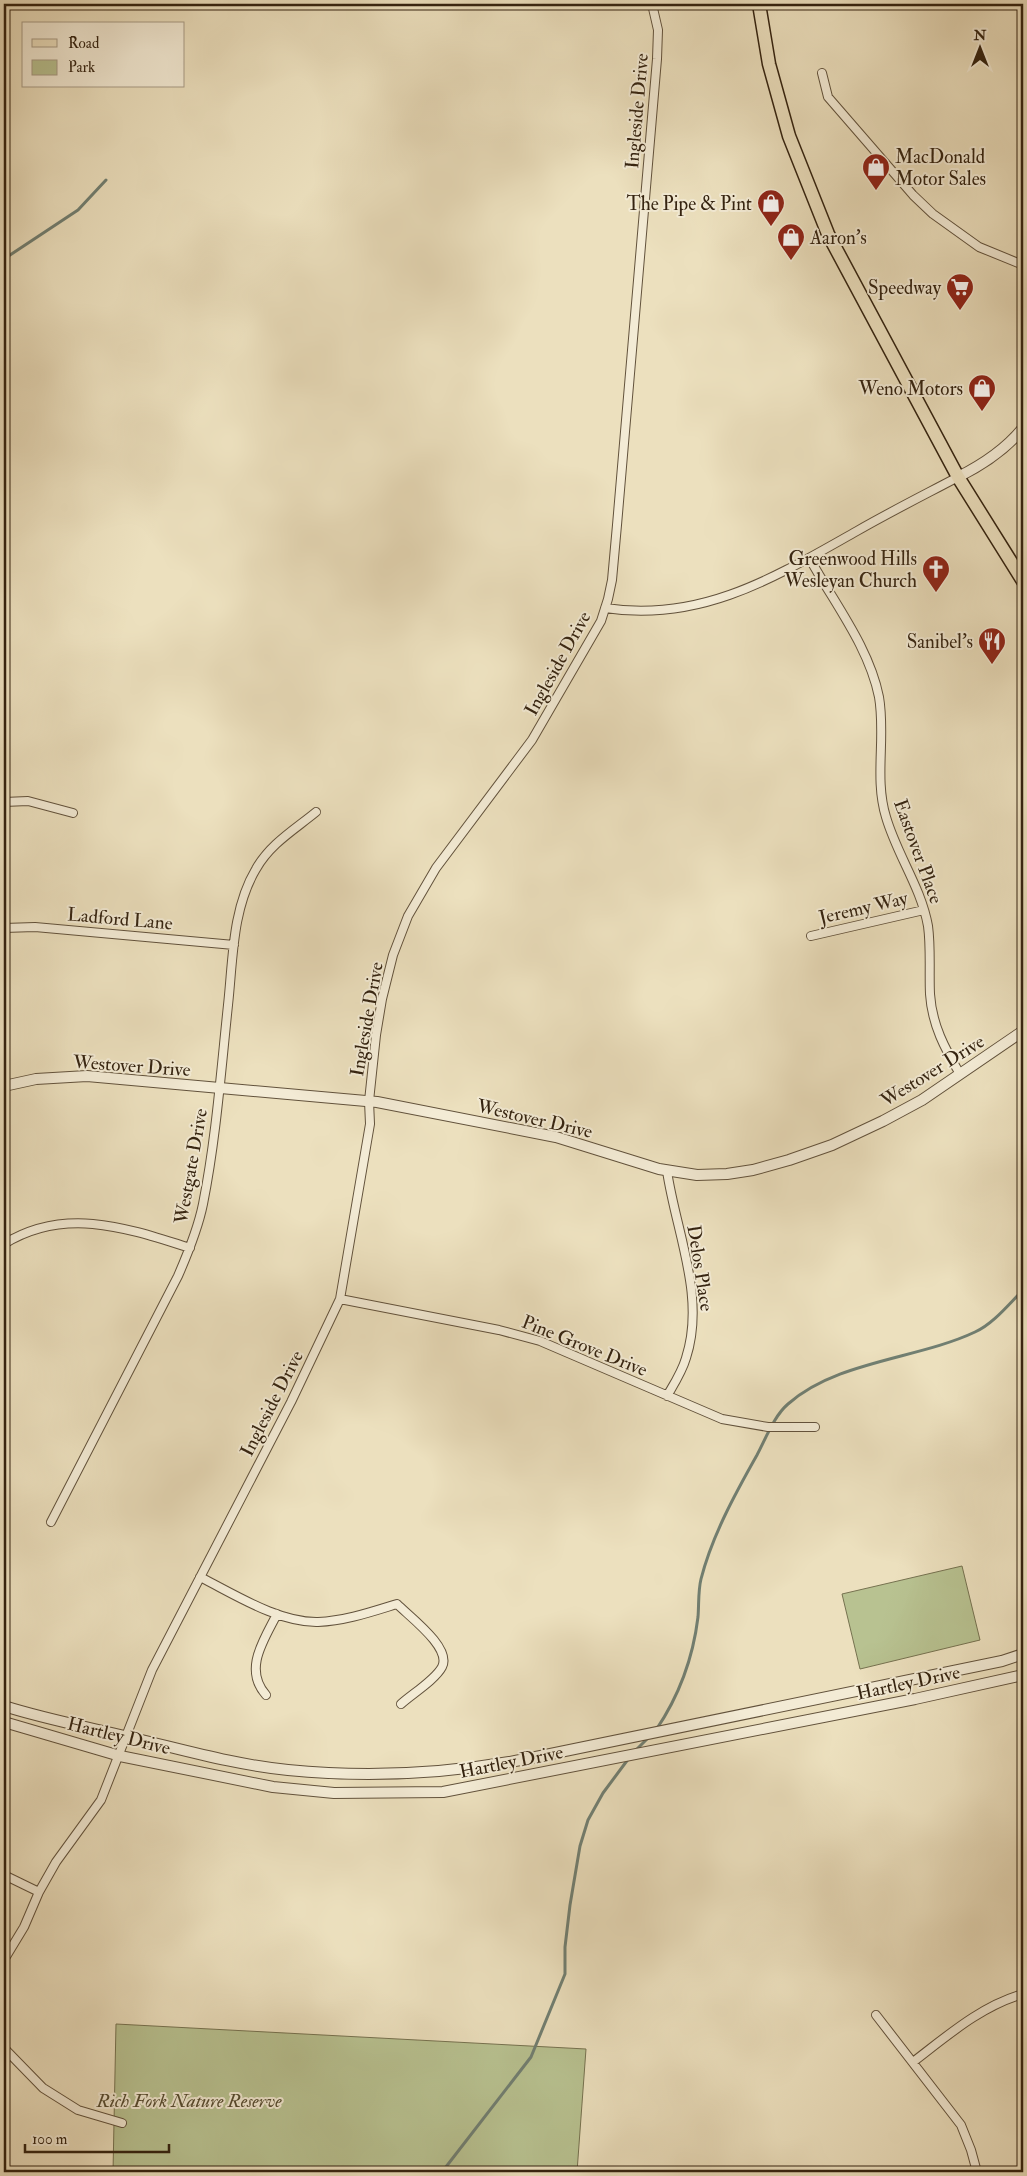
<svg xmlns="http://www.w3.org/2000/svg" width="1027" height="2176" viewBox="0 0 1027 2176" font-family="'IM FELL Double Pica',serif">
	<rect width="100%" height="100%" fill="#ece0be"/>
	<filter id="stains"><feTurbulence type="fractalNoise" baseFrequency=".004" numOctaves="4"/><feColorMatrix values="0 0 0 0 .2 0 0 0 0 .09 0 0 0 0 .02 0 0 0 .5 -.17"/></filter>
	<radialGradient id="worn" r=".72"><stop offset=".6" stop-color="#630" stop-opacity="0"/><stop offset="1" stop-color="#630" stop-opacity=".3"/></radialGradient>
	<path fill="#b8c291" stroke="#767250" d="M962,1566L980,1640L860,1669L842,1594Z
		M116,2024L586,2049L577,2172H113Z"/>
	<g fill="none" stroke-linecap="round" stroke-linejoin="round">
		<path stroke="#717f72" stroke-width="3" d="M4,259L78,210L106,180
			M656,1730C679,1696 693,1658 698,1617C699,1605 698,1591 701,1579C712,1536 735,1494 757,1455C766,1438 774,1416 788,1404C836,1361 918,1359 975,1332C993,1324 1009,1304 1023,1290
			M635,1751L648,1738
			M442,2172L531,2057L565,1974V1947L570,1905L580,1846L588,1820L603,1793L629,1758"/>
		<g stroke="#62523c" stroke-width="10">
			<path id="minor" d="M822,73L828,97L913,195L933,214L979,247L1023,265
				M810,559C834,603 869,647 879,697C886,737 874,778 886,817C897,855 921,887 928,926C931,948 929,972 930,994C932,1025 945,1049 960,1074
				M605,608C702,623 777,576 857,531C890,512 924,495 958,477
				M4,802L28,801L73,813
				M4,928L35,927L234,945
				M811,936L924,910
				M667,1171C676,1232 706,1297 686,1358C682,1372 674,1384 667,1396
				M4,1244C65,1206 127,1228 190,1248
				M340,1299L499,1330L540,1341L722,1419L768,1427H815
				M51,1522L178,1276C188,1253 198,1229 203,1204C216,1139 221,1071 228,1005C233,960 232,909 256,869C270,844 294,830 316,812
				M200,1577C234,1594 279,1623 318,1622C345,1621 371,1612 397,1604C410,1617 452,1648 442,1667C435,1680 412,1694 401,1704
				M266,1695C243,1669 264,1640 277,1614
				M4,1875L39,1892
				M4,1960L24,1927L39,1892L56,1862L101,1800L152,1670L291,1402L340,1299L370,1124L369,1101L376,1035L382,999L393,955L408,916L436,868L532,740L601,621L608,599L612,580L617,525L657,59L658,30L652,4
				M876,2015L961,2125L971,2150L977,2172
				M4,2048L43,2088L78,2110L122,2123
				M913,2062C947,2036 981,2006 1023,1994"/>
		</g>
		<g stroke="#62523c" stroke-width="12">
			<path id="tertiary" d="M958,477C982,465 1006,449 1023,428
				M4,1086L36,1079L87,1076L377,1102L556,1137L659,1169L697,1175L727,1174L753,1170L789,1160L832,1145L883,1121L922,1100L1023,1031
				M4,1706C45,1719 87,1727 129,1737C181,1749 235,1765 288,1770C369,1778 447,1774 526,1759L1002,1661L1023,1654
				M4,1722L120,1756L273,1787L334,1793L443,1792L915,1699L1023,1675"/>
		</g>
		<g stroke="#342310" stroke-width="15">
			<path id="primary" d="M759,4L769,64L789,136L828,234L958,477L1023,581"/>
		</g>
		<use href="#minor" stroke="#f3ebd5" stroke-width="8"/>
		<use href="#tertiary" stroke="#f3ebd5" stroke-width="10"/>
		<use href="#primary" stroke="#ece0be" stroke-width="12"/>
	</g>
	<defs>
		<g id="shop-pin" transform="scale(1.4375)"><path d="M0 17L-7.5 6A9.5 9.5 0 1 1 7.5 6Z" fill="#8f2418" stroke="#f3ebd5"/><path d="M-5-2.5h2.3a2.7 3.5 0 0 1 5.4 0H5L5.5 6h-11ZM-1.5-2.5h3a1.5 2.3 0 0 0-3 0Z" fill="#fff"/></g>
		<g id="supermarket-pin" transform="scale(1.4375)"><path d="M0 17L-7.5 6A9.5 9.5 0 1 1 7.5 6Z" fill="#8f2418" stroke="#f3ebd5"/><path d="M-6-5.5h2.5l.6 2H6L4.5 2H-2.5L-4.4-4H-6ZM-1.5 3.2a1.3 1.3 0 1 0 .1 0ZM3 3.2a1.3 1.3 0 1 0 .1 0Z" fill="#fff"/></g>
		<g id="church-pin" transform="scale(1.4375)"><path d="M0 17L-7.5 6A9.5 9.5 0 1 1 7.5 6Z" fill="#8f2418" stroke="#f3ebd5"/><path d="M-1.2-6h2.4v3.5h3.3v2.4h-3.3V6h-2.4V-.1h-3.3v-2.4h3.3Z" fill="#fff"/></g>
		<g id="restaurant-pin" transform="scale(1.4375)"><path d="M0 17L-7.5 6A9.5 9.5 0 1 1 7.5 6Z" fill="#8f2418" stroke="#f3ebd5"/><path d="M-5-6h1v4h1v-4h1v4h1v-4h1v5L-1.5 .5V6h-2V.5L-5-1ZM5-6V6H3V1.5H1.5Q1.5-4 5-6Z" fill="#fff"/></g>
	</defs>
	<g fill-rule="evenodd">
		<use href="#shop-pin" x="876" y="167"/>
		<use href="#shop-pin" x="771" y="203"/>
		<use href="#shop-pin" x="791" y="237"/>
		<use href="#supermarket-pin" x="960" y="287"/>
		<use href="#shop-pin" x="982" y="388"/>
		<use href="#church-pin" x="936" y="569"/>
		<use href="#restaurant-pin" x="992" y="641"/>
	</g>
	<g text-anchor="middle" stroke-width="4" stroke-linejoin="round" paint-order="stroke">
		<g font-size="19" fill="#342310" stroke="#f3ebd5">
			<text transform="translate(636 111) rotate(-85)" y="7">Ingleside Drive</text>
			<text transform="translate(557 663) rotate(-61)" y="7">Ingleside Drive</text>
			<text transform="translate(919 851) rotate(70)" y="7">Eastover Place</text>
			<text transform="translate(863 907) rotate(-13)" y="7">Jeremy Way</text>
			<text transform="translate(120 918) rotate(5)" y="7">Ladford Lane</text>
			<text transform="translate(366 1019) rotate(-80)" y="7">Ingleside Drive</text>
			<text transform="translate(132 1065) rotate(4)" y="7">Westover Drive</text>
			<text transform="translate(932 1070) rotate(-32)" y="7">Westover Drive</text>
			<text transform="translate(535 1118) rotate(13)" y="7">Westover Drive</text>
			<text transform="translate(190 1166) rotate(-80)" y="7">Westgate Drive</text>
			<text transform="translate(701 1268) rotate(81)" y="7">Delos Place</text>
			<text transform="translate(585 1345) rotate(22)" y="7">Pine Grove Drive</text>
			<text transform="translate(271 1403) rotate(-63)" y="7">Ingleside Drive</text>
			<text transform="translate(908 1682) rotate(-12)" y="7">Hartley Drive</text>
			<text transform="translate(119 1735) rotate(14)" y="7">Hartley Drive</text>
			<text transform="translate(511 1761) rotate(-11)" y="7">Hartley Drive</text>
		</g>
		<g font-size="19" fill="#342310" stroke="#f3ebd5" text-anchor="end">
			<text x="895" y="163" text-anchor="start">MacDonald<tspan x="895" dy="22">Motor Sales</tspan></text>
			<text x="752" y="210">The Pipe &amp; Pint</text>
			<text x="810" y="244" text-anchor="start">Aaron's</text>
			<text x="941" y="294">Speedway</text>
			<text x="963" y="395">Weno Motors</text>
			<text x="917" y="565">Greenwood Hills<tspan x="917" dy="22">Wesleyan Church</tspan></text>
			<text x="973" y="648">Sanibel's</text>
		</g>
		<g font-size="19" font-style="italic" fill="#554b30" stroke="#f3ebd5">
			<text x="189" y="2107">Rich Fork Nature Reserve</text>
		</g>
	</g>
	<rect width="1027" height="2176" fill="none" stroke="#ece0be" stroke-width="20"/>
	<rect x="5" y="5" width="1017" height="2166" fill="none" stroke="#342310" stroke-width="2.5"/>
	<rect x="10" y="10" width="1007" height="2156" fill="none" stroke="#342310"/>
	<rect x="22" y="22" width="162" height="65" fill="#f3ebd5" stroke="#a79b86"/>
	<rect x="32" y="39" width="25" height="8" fill="#ece0be" stroke="#a79b86"/>
	<text x="68" y="48" font-size="15" fill="#342310">Road</text>
	<rect x="32" y="60" width="25" height="15" fill="#b8c291" stroke="#a79b86"/>
	<text x="68" y="72" font-size="15" fill="#342310">Park</text>
	<g transform="translate(980 48)" stroke="#f3ebd5" stroke-width="4" paint-order="stroke">
	<path d="M0-4L9 19L0 12L-9 19Z" fill="#342310"/>
	<text y="-8" font-size="14" font-weight="bold" text-anchor="middle" fill="#342310">N</text>
	</g>
	<path d="M25 2144v8h144v-8" fill="none" stroke="#342310" stroke-width="2.5"/>
	<text x="32" y="2144" font-size="15" fill="#342310" stroke="#f3ebd5" stroke-width="4" paint-order="stroke">100 m</text>
	<rect width="100%" height="100%" filter="url(#stains)"/>
	<rect width="100%" height="100%" fill="url(#worn)"/>
</svg>
